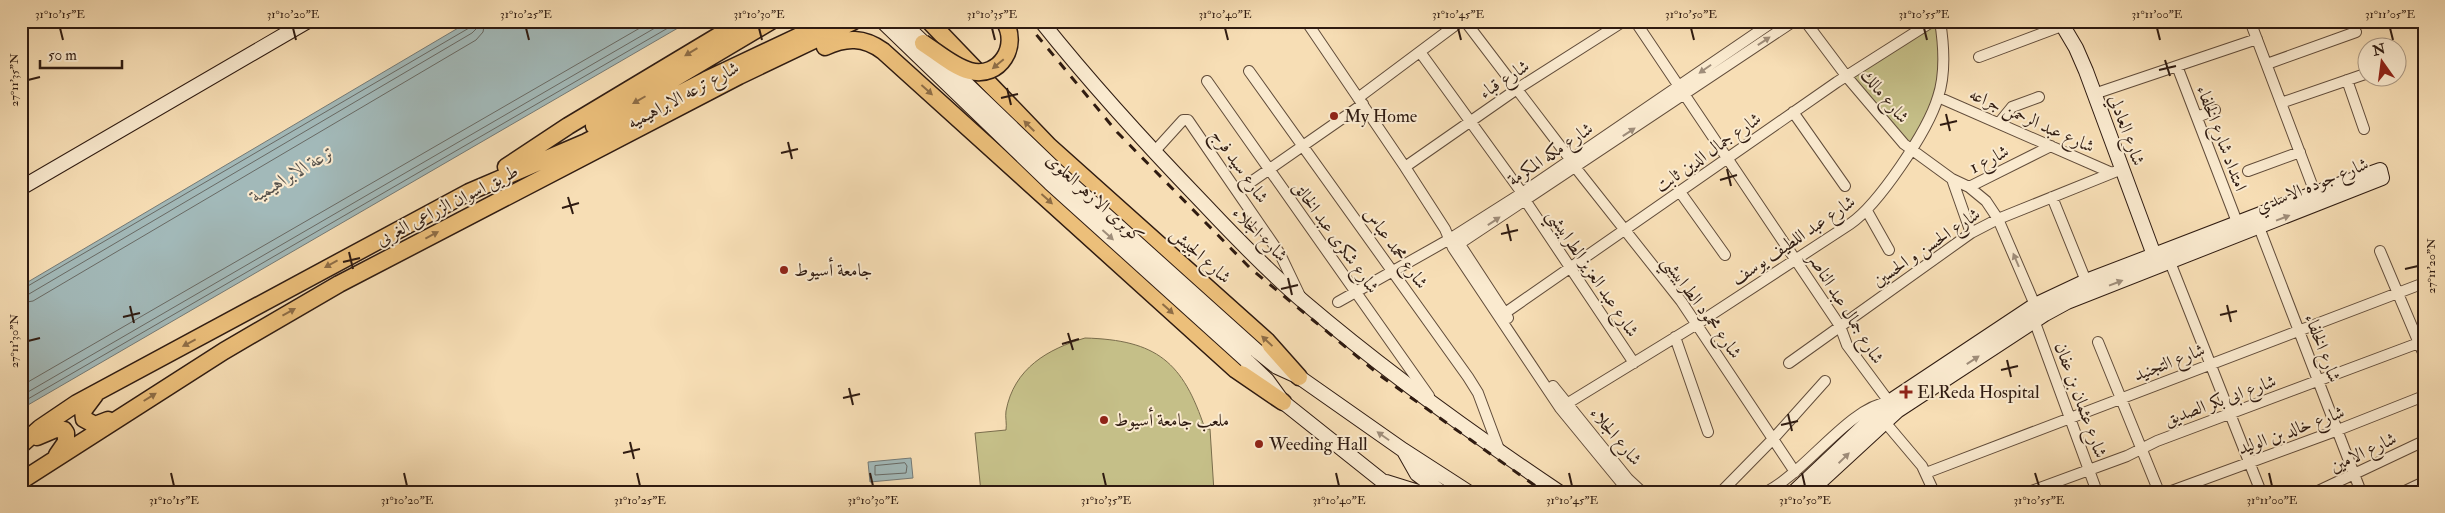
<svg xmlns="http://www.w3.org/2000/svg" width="2445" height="513" viewBox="0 0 2445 513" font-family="'IM FELL Double Pica',Amiri,serif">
	<rect width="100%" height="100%" fill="#f7deb5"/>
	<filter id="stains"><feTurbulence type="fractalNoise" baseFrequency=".004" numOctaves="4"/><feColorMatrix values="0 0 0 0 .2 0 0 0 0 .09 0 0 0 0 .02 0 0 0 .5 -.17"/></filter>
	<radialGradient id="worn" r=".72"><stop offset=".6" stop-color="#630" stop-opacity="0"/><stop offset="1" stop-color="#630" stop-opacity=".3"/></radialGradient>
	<path fill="#c5bf88" stroke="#7a6d4c" d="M1939,21L1938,94L1909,149L1848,77Z
		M1085,338C1157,340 1183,362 1205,429H1210L1214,492H981L975,433L1006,430C1007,424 1005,417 1006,411C1014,368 1048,349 1085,338Z"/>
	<path fill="#a2b9b9" stroke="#747a76" d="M470,21H690L21,409V286Z
		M911,458L913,478L870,482L868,462Z"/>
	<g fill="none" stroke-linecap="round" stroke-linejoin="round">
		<path stroke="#686a65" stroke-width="1" d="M21,290L469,28L472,21
			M21,296L29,294L472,33L476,29L478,21
			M21,303L33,301L476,40L483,32L485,21
			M21,386L652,21
			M21,396L667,21
			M21,403L680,21
			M905,463L907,466L906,473L875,475V466Z"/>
		<g stroke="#614c3a" stroke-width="12">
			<path id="street" d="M1306,21L1405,167L1445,229L1453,248L1560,408L1629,492
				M1465,21L1570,159
				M1635,21L1840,326L1847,345L1893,407
				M1805,21L1847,77L1904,144L1952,179L1969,187L1986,201L1998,219L2035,305
				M2250,21L2317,198
				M1420,52L1522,193
				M1979,57L2075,21
				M2267,64L2356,32
				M2177,66L2237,222
				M1249,71L1468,377L1478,393L1500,452
				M2347,80L2364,129
				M1207,81L1429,396
				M2094,94L2257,39
				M1938,97L2112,173
				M1358,98L1461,21
				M2281,103L2368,73
				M1793,112L1845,186
				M2197,117L2215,110
				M1999,123L2012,107L2039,97
				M1154,152L1183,120H1188L1280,254L1301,298
				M1405,167L1517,89L1624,21
				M1575,167L1681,301L1795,472
				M2248,171L2300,152
				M1952,179L1971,233
				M1969,187L2051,146
				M1238,191L1363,104
				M1680,192L1725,255
				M2052,197L2086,281
				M1525,200L1634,363
				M1867,211L1889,250
				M2257,222L2361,492
				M1457,240L1508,318
				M1453,248L1794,21
				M2380,251L2424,355
				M2170,262L2261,492
				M1338,302L1448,240L1522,193L1774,21
				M1505,313L1837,82L1933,21
				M2034,320L2097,492
				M1675,337L1708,432
				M2098,342L2159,492
				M1789,363L1971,233L1998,219L2122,169
				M1553,386L1628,479L1642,492
				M1560,408L1697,324L1850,224C1878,205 1928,131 1938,97C1946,73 1944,46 1940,21
				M1884,421L1922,466L1934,492
				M1926,473L2424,283
				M1721,492L1773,439L1825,381
				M1766,492C1806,472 1849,407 1889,402
				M2029,492L2127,456L2157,441L2424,341
				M2169,492L2338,430L2424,396
				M2316,492L2424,441
				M2403,492L2424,482"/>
		</g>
		<g stroke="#2f1b11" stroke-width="16">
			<path id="secondary" d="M1041,21C1092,85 1147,145 1204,204C1236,238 1269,272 1304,302C1385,371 1471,433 1559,492
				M2060,21L2076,48L2086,71L2154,255
				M21,188L308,21
				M1257,351L1277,367L1299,377L1403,450L1468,492
				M1246,360L1267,380L1283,402L1396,492
				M1404,451L1417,474L1441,492
				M1386,482L1418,492
				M1794,492L1889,402L2035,305L2086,281L2154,255L2315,193L2380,170L2382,178L2067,302L2045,314L1897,411L1809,492"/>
		</g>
		<g stroke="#2f1b11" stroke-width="19">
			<path id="primary" d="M929,21L1049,146L1267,341L1299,377
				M825,47C846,37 864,37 883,51L1236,370L1283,402
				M594,126L771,21
				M506,167L568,126L743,21
				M95,395L83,411L84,419L95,425L108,420
				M37,437L56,429L64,430L66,433V442L57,455
				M21,445L40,428L77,403L469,192L586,142L706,80L831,21
				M21,481L224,351L339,284L739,76L854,21"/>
		</g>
		<use href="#street" stroke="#faeacf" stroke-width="10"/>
		<use href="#secondary" stroke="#faeacf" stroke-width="14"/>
		<use href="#primary" stroke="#ecbf7a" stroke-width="16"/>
		<path stroke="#2f1b11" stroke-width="3" stroke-dasharray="9 9" stroke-linecap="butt" d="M1025,21L1117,132L1251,269L1382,377L1544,492"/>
		<g stroke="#2f1b11" stroke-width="16" stroke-linecap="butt">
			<path id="secondary-bridge" d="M882,21L1050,183L1246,360
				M901,21L1058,172L1257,351"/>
		</g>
		<g stroke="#2f1b11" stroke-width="19" stroke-linecap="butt">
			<path id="primary-bridge" d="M923,43C937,52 954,67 970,71C1000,79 1020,45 1004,21"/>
		</g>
		<use href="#secondary-bridge" stroke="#faeacf" stroke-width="14"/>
		<use href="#primary-bridge" stroke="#ecbf7a" stroke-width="16"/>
	</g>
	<defs><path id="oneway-solid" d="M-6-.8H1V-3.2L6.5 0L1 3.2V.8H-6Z" transform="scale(1.25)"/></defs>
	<g fill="#9f8d7a">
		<use href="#oneway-solid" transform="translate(1764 41) rotate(-34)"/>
		<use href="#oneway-solid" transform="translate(1705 69) rotate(145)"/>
		<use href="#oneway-solid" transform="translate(1629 132) rotate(-33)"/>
		<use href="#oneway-solid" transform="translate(2283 218) rotate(-21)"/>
		<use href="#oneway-solid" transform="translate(1494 221) rotate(-34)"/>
		<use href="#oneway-solid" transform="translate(1108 235) rotate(42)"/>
		<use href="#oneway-solid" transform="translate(2016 260) rotate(-113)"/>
		<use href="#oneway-solid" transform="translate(2116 283) rotate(-21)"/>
		<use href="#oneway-solid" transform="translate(1973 360) rotate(-33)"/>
		<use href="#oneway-solid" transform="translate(1383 436) rotate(-145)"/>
		<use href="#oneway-solid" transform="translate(1844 458) rotate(-44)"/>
	</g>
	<g fill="#8e6d46">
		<use href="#oneway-solid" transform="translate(691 52) rotate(149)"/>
		<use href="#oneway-solid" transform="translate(998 64) rotate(140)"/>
		<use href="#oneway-solid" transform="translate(927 90) rotate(42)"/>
		<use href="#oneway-solid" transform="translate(639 100) rotate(150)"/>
		<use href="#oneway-solid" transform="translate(1029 126) rotate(-135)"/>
		<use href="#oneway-solid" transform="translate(1047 199) rotate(42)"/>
		<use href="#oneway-solid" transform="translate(432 235) rotate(-28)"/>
		<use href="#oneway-solid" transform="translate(331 264) rotate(151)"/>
		<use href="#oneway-solid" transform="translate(1168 309) rotate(42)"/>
		<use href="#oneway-solid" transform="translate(289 312) rotate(-29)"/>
		<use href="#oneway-solid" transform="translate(1267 341) rotate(-137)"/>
		<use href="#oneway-solid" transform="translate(189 343) rotate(152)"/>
		<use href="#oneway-solid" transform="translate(150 397) rotate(-32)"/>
	</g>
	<path fill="none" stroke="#2f1b11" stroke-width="2" d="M60,28L63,40M293,28L296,40M526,28L529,40M759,28L762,40M992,28L995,40M1225,28L1228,40M1458,28L1461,40M1691,28L1694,40M1924,28L1927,40M2157,28L2160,40M2390,28L2393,40M2165,60L2170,76M2159,70L2176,66M28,80L40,77M1007,88L1011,105M1001,98L1018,94M1946,114L1950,131M1940,125L1957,121M788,142L792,159M781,153L798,149M1727,169L1731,186M1720,180L1737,175M568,197L573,214M562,208L579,203M1507,224L1511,241M1501,234L1518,230M349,252L353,269M343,262L360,258M2405,269L2418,266M1288,278L1292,295M1281,289L1298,285M2227,305L2231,322M130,306L134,323M2220,315L2237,311M123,317L140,313M1068,333L1073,350M28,341L40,338M1062,344L1079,339M2007,360L2011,377M2001,370L2018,366M849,388L853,405M843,398L860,394M1788,414L1792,431M1781,425L1798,421M630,442L634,459M623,453L640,449M171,473L174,486M404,473L407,486M637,473L640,486M870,473L873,486M1103,473L1106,486M1336,473L1339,486M1569,473L1572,486M1802,473L1805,486M2035,473L2039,486M2269,473L2272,486"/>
	<g fill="#8f2418" stroke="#faeacf" stroke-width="2">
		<circle cx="1334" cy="116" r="5"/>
		<circle cx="784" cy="270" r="5"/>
		<path d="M1903.5 384.5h5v5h5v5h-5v5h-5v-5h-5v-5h5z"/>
		<circle cx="1104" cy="420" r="5"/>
		<circle cx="1259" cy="444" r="5"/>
	</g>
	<g text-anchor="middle" stroke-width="4" stroke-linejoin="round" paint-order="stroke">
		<g font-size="18" fill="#2f1b11" stroke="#faeacf">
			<text transform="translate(1504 79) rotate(-33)" y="6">شارع قباء</text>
			<text transform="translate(683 95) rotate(-28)" y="6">شارع ترعه الابراهيميه</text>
			<text transform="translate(1885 96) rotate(50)" y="6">شارع مالك</text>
			<text transform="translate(2032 120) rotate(24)" y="6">شارع عبد الرحمن جراعه</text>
			<text transform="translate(2127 130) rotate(70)" y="6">شارع العادلي</text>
			<text transform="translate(2222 138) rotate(69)" y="6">امتداد شارع الخلفاء</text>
			<text transform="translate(1708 152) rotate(-35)" y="6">شارع جمال الدين ثابت</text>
			<text transform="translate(1550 154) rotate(-34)" y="6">شارع مكه المكرمة</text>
			<text transform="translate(1989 159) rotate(-27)" y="6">شارع 1</text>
			<text transform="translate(1240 166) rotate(55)" y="6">شارع سيد فرج</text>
			<text transform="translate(2312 185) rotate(-22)" y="6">شارع جوده الاسدي</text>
			<text transform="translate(1095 198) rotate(42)" y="6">كوبرى الازهر العلوى</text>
			<text transform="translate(447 205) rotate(-27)" y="6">طريق اسوان الزراعى الغربى</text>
			<text transform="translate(1260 234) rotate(45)" y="6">شارع الجلاء</text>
			<text transform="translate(1336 237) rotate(54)" y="6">شارع شكرى عبد الخالق</text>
			<text transform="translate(1793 240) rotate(-34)" y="6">شارع عبد اللطيف يوسف</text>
			<text transform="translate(1926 247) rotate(-34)" y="6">شارع الحسن و الحسين</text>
			<text transform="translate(1396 248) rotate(54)" y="6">شارع محمد عباس</text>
			<text transform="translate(1201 255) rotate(42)" y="6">شارع الجيش</text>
			<text transform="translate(1593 273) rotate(56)" y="6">شارع عبد العزيز الطرابيشي</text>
			<text transform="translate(1702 307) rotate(54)" y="6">شارع محمود الطرابيشي</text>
			<text transform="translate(1846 308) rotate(58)" y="6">شارع جمال عبد الناصر</text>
			<text transform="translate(2323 348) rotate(69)" y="6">شارع الخلفاء</text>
			<text transform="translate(2169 362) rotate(-21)" y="6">شارع التجنيد</text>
			<text transform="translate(2081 400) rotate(70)" y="6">شارع عثمان بن عفان</text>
			<text transform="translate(2220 400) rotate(-20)" y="6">شارع ابى بكر الصديق</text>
			<text transform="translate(2291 430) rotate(-20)" y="6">شارع خالد بن الوليد</text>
			<text transform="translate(1616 436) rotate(50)" y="6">شارع الجلاء</text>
			<text transform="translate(2363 452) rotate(-25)" y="6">شارع الامين</text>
		</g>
		<g font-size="18" fill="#2f1b11" stroke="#faeacf" text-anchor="start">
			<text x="1344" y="122">My Home</text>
			<text x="794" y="276">جامعة أسيوط</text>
			<text x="1917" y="398">El Reda Hospital</text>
			<text x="1114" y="426">ملعب جامعة أسيوط</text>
			<text x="1269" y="450">Weeding Hall</text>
		</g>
		<g font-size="19" font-style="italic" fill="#57524c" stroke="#faeacf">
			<text transform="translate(292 173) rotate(-31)" y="7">ترعة الابراهيمية</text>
		</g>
	</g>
	<rect width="2445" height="513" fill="none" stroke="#f7deb5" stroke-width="55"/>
	<g transform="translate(2382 62) rotate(346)"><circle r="24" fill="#faeacf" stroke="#a99783"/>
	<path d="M0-4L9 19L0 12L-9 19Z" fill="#8f2418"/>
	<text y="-8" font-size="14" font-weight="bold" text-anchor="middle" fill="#2f1b11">N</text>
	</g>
	<path d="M40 60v8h82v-8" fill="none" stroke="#2f1b11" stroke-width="2.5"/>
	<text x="48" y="60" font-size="15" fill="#2f1b11" stroke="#faeacf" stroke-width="4" paint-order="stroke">50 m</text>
	<rect x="28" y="28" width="2390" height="458" fill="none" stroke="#2f1b11" stroke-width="2"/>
	<g font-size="12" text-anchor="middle" fill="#2f1b11">
		<text x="60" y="18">31°10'15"E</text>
		<text x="293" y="18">31°10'20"E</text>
		<text x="526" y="18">31°10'25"E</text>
		<text x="759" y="18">31°10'30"E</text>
		<text x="992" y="18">31°10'35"E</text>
		<text x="1225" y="18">31°10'40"E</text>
		<text x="1458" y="18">31°10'45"E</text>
		<text x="1691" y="18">31°10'50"E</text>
		<text x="1924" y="18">31°10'55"E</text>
		<text x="2157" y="18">31°11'00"E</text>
		<text x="2390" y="18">31°11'05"E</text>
		<text transform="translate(14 80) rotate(-90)" y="4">27°11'35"N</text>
		<text transform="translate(2431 266) rotate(-90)" y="4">27°11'20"N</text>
		<text transform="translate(14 341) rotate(-90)" y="4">27°11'30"N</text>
		<text x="174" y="504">31°10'15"E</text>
		<text x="407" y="504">31°10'20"E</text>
		<text x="640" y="504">31°10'25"E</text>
		<text x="873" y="504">31°10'30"E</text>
		<text x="1106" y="504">31°10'35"E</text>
		<text x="1339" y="504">31°10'40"E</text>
		<text x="1572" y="504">31°10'45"E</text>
		<text x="1805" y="504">31°10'50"E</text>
		<text x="2039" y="504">31°10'55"E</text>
		<text x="2272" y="504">31°11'00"E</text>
	</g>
	<rect width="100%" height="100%" filter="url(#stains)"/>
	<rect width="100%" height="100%" fill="url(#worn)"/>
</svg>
